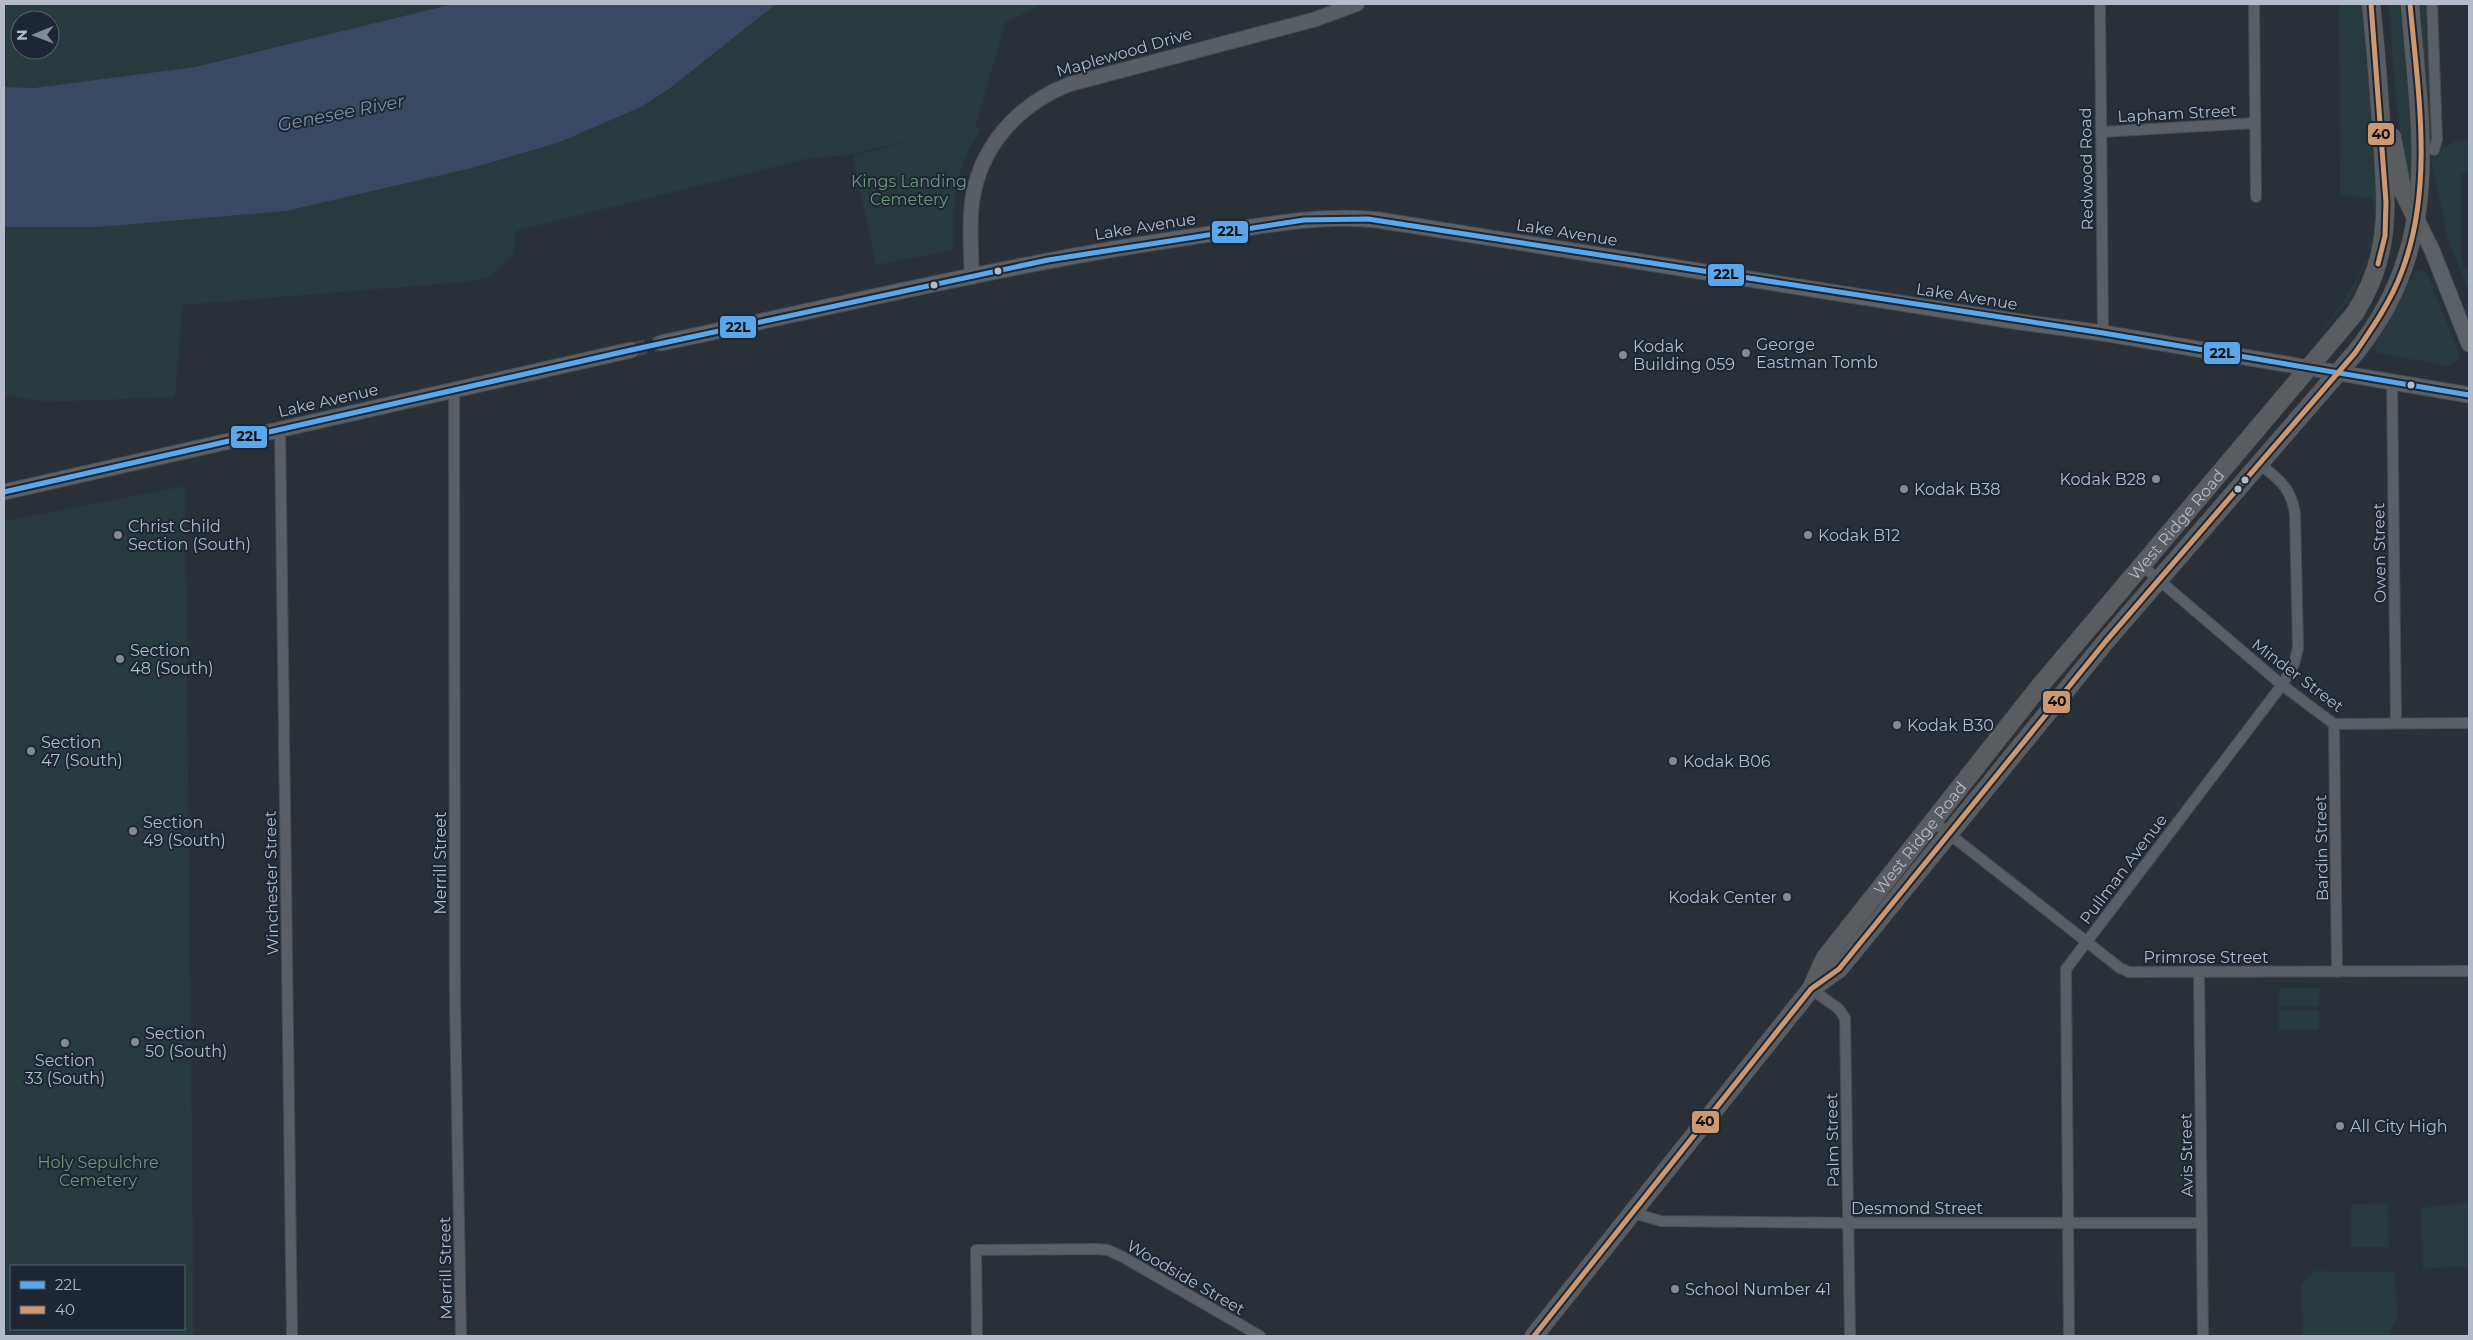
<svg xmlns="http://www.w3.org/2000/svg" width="2473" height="1340" viewBox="0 0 2473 1340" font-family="Montserrat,sans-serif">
	<rect width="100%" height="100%" fill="#2a3038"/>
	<path fill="#273a3e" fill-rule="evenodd" d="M4,4H453L195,67L34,88L4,87ZM20,20H50V50H20Z
		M776,4H1043L1006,22L976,124L973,125L981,129C953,171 953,201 953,250L876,265L853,156L950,130L850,155L805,159L516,231L514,253L490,277L465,282L183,305L175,397L47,402L4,395V227H100L286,211L476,167L560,142L641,107L669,89Z
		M2339,4H2362L2381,199L2374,238L2364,268L2350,297L2324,330L2323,329C2350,294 2384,245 2372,198L2340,195Z
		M2389,4H2400L2413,143V190C2395,129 2394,67 2389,4Z
		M2420,4H2425L2427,50L2430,53L2432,141L2430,140Z
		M2455,140L2469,142V172L2462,173L2461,178L2462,270H2469V290L2448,240L2431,159Z
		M2422,270L2428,275L2458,351V360L2449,366L2377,353L2373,348L2415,271Z
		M185,486L194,1336H4V521ZM11,1266H184V1329H11Z
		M2279,988H2319V1006H2279Z
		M2279,1011H2319V1029H2279Z
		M2469,1202V1266L2423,1269L2421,1208Z
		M2388,1203L2389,1247H2351V1204Z
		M2314,1271L2394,1272L2398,1315L2389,1336H2303L2301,1284Z"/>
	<path fill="#384963" d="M453,4H776L669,89L641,107L560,142L476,167L286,211L100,227H4V87L34,88L195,67Z"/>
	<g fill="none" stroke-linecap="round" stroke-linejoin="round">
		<path stroke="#3f454e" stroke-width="15" stroke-dasharray="15 8" stroke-linecap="butt" d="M631,350L661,343"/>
		<g stroke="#484c53" stroke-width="12">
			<path id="street" d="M2100,4L2103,333
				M2254,4L2256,197
				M2432,4L2437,139L2434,150
				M2101,132L2255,123
				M2392,382L2396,723
				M454,390L455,1001L461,1336
				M280,429L292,1336
				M2140,564L2282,685L2334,724L2469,723
				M2334,724L2337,972
				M1934,822L2120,968L2129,972L2469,971
				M2199,972L2203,1336
				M1811,989L1839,1009L1845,1018L1850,1336
				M1633,1213L1661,1221L1849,1223H2202
				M977,1336L976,1250L1096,1249L1108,1250L1121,1256L1260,1336
				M2069,1336L2066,969L2282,685L2294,664L2298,648L2295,514C2291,487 2279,480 2260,464"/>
		</g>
		<g stroke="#484c53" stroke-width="16">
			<path id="secondary" d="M972,277C971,253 969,227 972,203C979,147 1018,104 1070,84L1313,20L1357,4"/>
		</g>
		<g stroke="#484c55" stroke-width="17">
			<path id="primary" d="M2417,220L2432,250L2469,344
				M661,343C837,306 1012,263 1190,237C1252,228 1315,213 1378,220L2020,322L2103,333L2469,395
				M4,492L631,350"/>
		</g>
		<g stroke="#474c53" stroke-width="19">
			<g id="highway">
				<path d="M2392,137L2402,189L2417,220"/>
				<path d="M1812,988L1839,969L2106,641L2355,353C2444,244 2420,132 2410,4"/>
				<path id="s1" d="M1534,1336L1811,989L1825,958L2039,687L2355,313C2393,252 2386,204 2382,136C2379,92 2376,48 2371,4"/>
			</g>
		</g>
		<use href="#street" stroke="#5a5e66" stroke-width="10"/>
		<use href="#secondary" stroke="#595d64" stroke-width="14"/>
		<use href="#primary" stroke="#5c6168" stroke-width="15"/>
		<use href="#highway" stroke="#5a5d60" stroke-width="18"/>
		<g stroke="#1d2633" stroke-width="9">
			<path id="bus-1" d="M4,492L631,350L1048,260L1304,220L1368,219L2103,333L2469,395"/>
		</g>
		<g stroke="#1d2633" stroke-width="9">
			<path id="bus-2" d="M2371,4L2386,202L2385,236L2378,264
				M1534,1336L1811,989L1839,969L2106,641L2355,353C2373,327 2391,301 2402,271C2434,187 2418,91 2410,4"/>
		</g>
		<use href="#bus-1" stroke="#5aa8eb" stroke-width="5"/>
		<use href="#bus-2" stroke="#cd976f" stroke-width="5"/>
	</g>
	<g fill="#b4bcc9" stroke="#1d2633" stroke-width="2">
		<circle cx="998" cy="271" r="4.5"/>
		<circle cx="934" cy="285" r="4.5"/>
		<circle cx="2411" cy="385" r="4.5"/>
		<circle cx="2245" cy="480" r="4.5"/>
		<circle cx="2238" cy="489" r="4.5"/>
	</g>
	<g fill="#848b96" stroke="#1d2633" stroke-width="2">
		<circle cx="1746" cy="353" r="5"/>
		<circle cx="1623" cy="355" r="5"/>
		<circle cx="2156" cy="479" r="5"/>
		<circle cx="1904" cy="489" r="5"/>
		<circle cx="118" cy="535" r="5"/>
		<circle cx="1808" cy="535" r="5"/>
		<circle cx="120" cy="659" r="5"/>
		<circle cx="1897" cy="725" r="5"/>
		<circle cx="31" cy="751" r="5"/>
		<circle cx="1673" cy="761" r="5"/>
		<circle cx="133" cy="831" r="5"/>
		<circle cx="1787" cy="897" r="5"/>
		<circle cx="135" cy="1042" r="5"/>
		<circle cx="65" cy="1043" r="5"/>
		<circle cx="2340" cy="1126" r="5"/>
		<circle cx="1675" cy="1289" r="5"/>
	</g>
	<g text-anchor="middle" stroke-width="4" stroke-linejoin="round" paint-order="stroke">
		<g font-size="16" fill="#b4bcc9" stroke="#1d2633">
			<text transform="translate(1124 52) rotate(-16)" y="6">Maplewood Drive</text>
			<text transform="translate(2177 113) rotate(-3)" y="6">Lapham Street</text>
			<text transform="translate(2086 169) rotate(-91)" y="6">Redwood Road</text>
			<text transform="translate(1145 226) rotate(-9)" y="6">Lake Avenue</text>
			<text transform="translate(1567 232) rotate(9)" y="6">Lake Avenue</text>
			<text transform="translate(1967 296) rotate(9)" y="6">Lake Avenue</text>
			<text transform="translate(328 400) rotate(-13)" y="6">Lake Avenue</text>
			<text dy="6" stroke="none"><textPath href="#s1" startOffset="1036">West Ridge Road</textPath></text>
			<text transform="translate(2379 553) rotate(-91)" y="6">Owen Street</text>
			<text transform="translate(2298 675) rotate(37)" y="6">Minder Street</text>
			<text dy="6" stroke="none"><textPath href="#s1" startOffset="631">West Ridge Road</textPath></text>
			<text transform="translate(2321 848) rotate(-91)" y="6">Bardin Street</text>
			<text transform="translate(440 863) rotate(-90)" y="6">Merrill Street</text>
			<text transform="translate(2123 869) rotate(-53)" y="6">Pullman Avenue</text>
			<text transform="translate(271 883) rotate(-91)" y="6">Winchester Street</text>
			<text x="2206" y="963">Primrose Street</text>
			<text transform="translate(1832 1140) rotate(-91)" y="6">Palm Street</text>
			<text transform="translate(2186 1155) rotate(-91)" y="6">Avis Street</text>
			<text x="1917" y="1214">Desmond Street</text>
			<text transform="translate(445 1268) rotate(-91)" y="6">Merrill Street</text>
			<text transform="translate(1186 1277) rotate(30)" y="6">Woodside Street</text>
		</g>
		<g font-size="16" fill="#6b9a76" stroke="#1d2633">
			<text x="909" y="187">Kings Landing<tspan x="909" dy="18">Cemetery</tspan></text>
			<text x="98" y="1168">Holy Sepulchre<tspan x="98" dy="18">Cemetery</tspan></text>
		</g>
		<g font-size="16" fill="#b4bcc9" stroke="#1d2633" text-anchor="start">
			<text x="1756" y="350">George<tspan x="1756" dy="18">Eastman Tomb</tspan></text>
			<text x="1633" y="352">Kodak<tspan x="1633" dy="18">Building 059</tspan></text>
			<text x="2146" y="485" text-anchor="end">Kodak B28</text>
			<text x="1914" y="495">Kodak B38</text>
			<text x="128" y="532">Christ Child<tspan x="128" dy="18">Section (South)</tspan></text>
			<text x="1818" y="541">Kodak B12</text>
			<text x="130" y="656">Section<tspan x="130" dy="18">48 (South)</tspan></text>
			<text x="1907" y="731">Kodak B30</text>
			<text x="41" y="748">Section<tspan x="41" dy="18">47 (South)</tspan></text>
			<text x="1683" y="767">Kodak B06</text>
			<text x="143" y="828">Section<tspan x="143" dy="18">49 (South)</tspan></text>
			<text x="1777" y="903" text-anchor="end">Kodak Center</text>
			<text x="145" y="1039">Section<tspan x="145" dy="18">50 (South)</tspan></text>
			<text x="65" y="1066" text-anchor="middle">Section<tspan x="65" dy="18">33 (South)</tspan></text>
			<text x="2350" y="1132">All City High</text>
			<text x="1685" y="1295">School Number 41</text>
		</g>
		<g font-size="18" font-style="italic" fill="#7c92b1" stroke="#1d2633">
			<text transform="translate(341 113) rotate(-11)" y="6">Genesee River</text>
		</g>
	</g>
	<g stroke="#1d2633" stroke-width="2">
		<rect x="2367" y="122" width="28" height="24" rx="5" fill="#cd976f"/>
		<rect x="1211" y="220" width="38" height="24" rx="5" fill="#5aa8eb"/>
		<rect x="1707" y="263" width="38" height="24" rx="5" fill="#5aa8eb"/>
		<rect x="719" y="315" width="38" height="24" rx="5" fill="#5aa8eb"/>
		<rect x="2203" y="341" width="38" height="24" rx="5" fill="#5aa8eb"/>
		<rect x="230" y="425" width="38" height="24" rx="5" fill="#5aa8eb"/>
		<rect x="2042" y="690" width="29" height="24" rx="5" fill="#cd976f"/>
		<rect x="1691" y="1110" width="29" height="24" rx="5" fill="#cd976f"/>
	</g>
	<g font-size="14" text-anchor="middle" font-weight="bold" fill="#111">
		<text x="2381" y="139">40</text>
		<text x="1230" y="236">22L</text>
		<text x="1726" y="279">22L</text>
		<text x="738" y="332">22L</text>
		<text x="2222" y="358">22L</text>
		<text x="249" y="441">22L</text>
		<text x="2057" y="706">40</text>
		<text x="1705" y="1126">40</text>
	</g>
	<rect width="2473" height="1340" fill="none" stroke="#b4bcc9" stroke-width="10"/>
	<rect x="10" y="1265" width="175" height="65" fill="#1d2633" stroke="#59626f"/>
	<rect x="20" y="1281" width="25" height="8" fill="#5aa8eb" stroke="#59626f"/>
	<text x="55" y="1290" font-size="15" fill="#b4bcc9">22L</text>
	<rect x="20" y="1306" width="25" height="8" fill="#cd976f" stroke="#59626f"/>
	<text x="55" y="1315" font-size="15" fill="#b4bcc9">40</text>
	<g transform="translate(35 35) rotate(269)"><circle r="24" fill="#1d2633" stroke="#59626f"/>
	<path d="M0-4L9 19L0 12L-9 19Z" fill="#848b96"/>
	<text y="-8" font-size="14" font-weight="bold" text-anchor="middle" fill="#b4bcc9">N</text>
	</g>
</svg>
